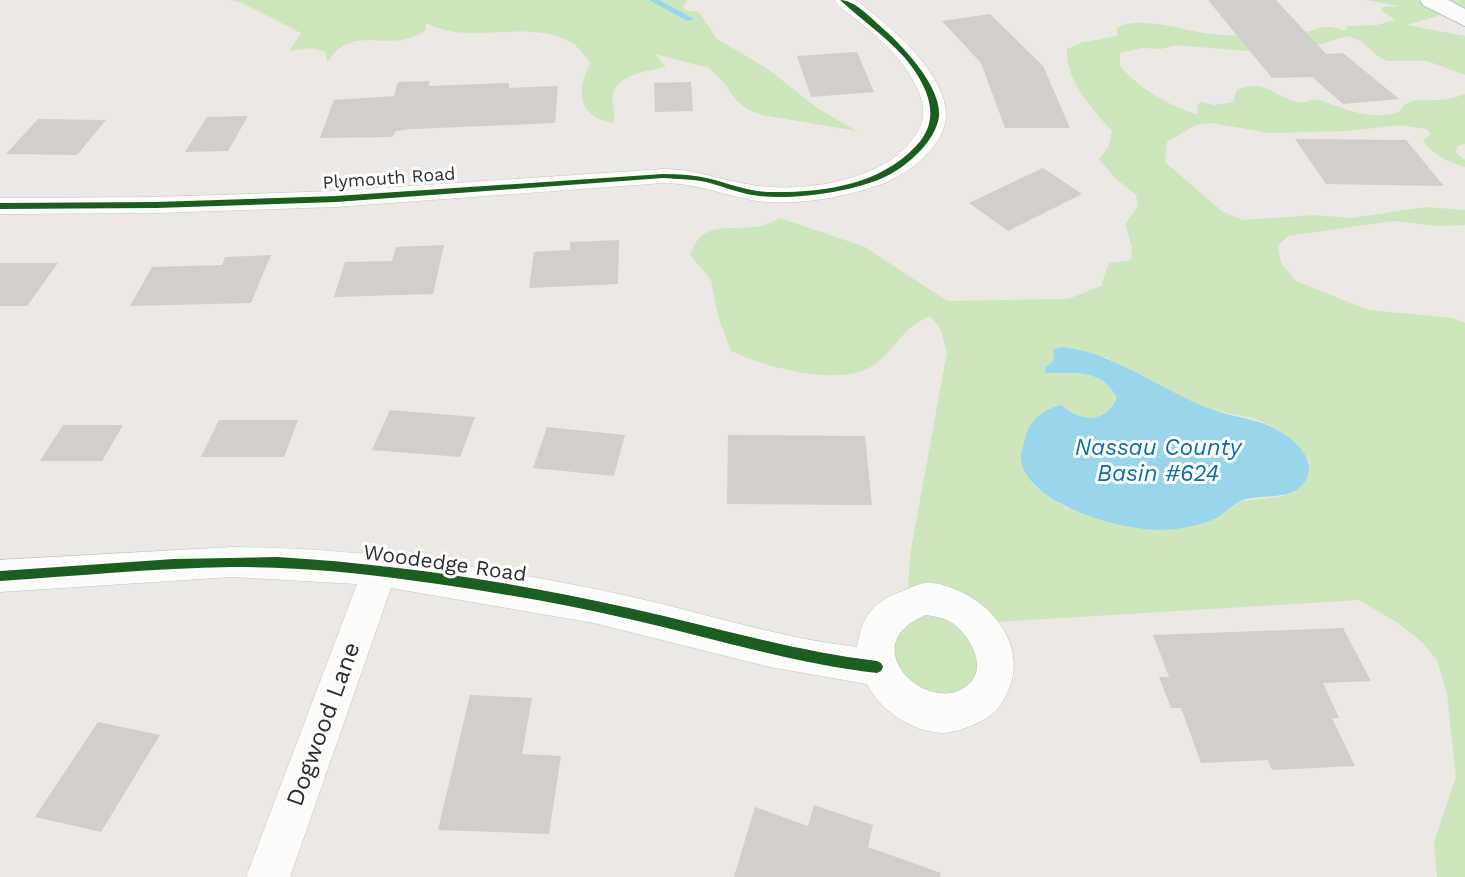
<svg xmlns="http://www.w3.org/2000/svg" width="1465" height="877" viewBox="0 0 1465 877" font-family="'Work Sans',sans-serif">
	<rect width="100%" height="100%" fill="#ece8e4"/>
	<path fill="#cee6be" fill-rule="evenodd" d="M229,0H687L683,6L684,10L699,12L717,39L768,69L817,108L857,131L762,115L747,109L735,99L725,84L709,68L655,54L666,67C649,71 616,74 613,95C611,105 617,112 613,123C578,117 575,90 591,63C585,57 579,47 572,43C528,17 471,47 426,23L425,31C386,56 354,20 327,63L326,52L311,48L289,51L301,33L240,2Z
		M1365,0H1465V8L1407,25L1465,36V75L1427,61H1387L1379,57L1361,41L1347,36L1306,49L1246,51L1175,45L1161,49L1142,48L1120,53V66C1141,90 1168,105 1198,115L1197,105L1201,102L1215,105L1233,102L1237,90C1263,77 1275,98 1298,102C1306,104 1310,98 1319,100C1347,109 1369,121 1399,112C1410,93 1430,103 1448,99C1454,98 1459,96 1465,94V144L1458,146L1455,152L1465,160V167C1450,163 1432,154 1423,141L1431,134L1426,129L1401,125L1348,131L1270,133L1211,123L1196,125L1167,142L1165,162L1223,212L1243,220L1315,215L1352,218L1426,207L1465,210V225L1438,226L1393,221L1288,236L1278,246L1281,263L1296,281L1368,310L1453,318L1465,323V877H1437L1434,842L1456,777L1447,694L1437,660L1423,643L1398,623L1359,600L980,623L991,641L965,710L877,667L907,603L910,555L947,352L940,328L930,316C902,328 899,344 878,362C847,390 764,367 731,351L718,317L711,280L690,255C703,218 729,232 760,226C767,225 774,221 780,218L865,247L947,301L1068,299L1101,286L1109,263L1131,260L1132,247L1125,224L1138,206L1136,195L1114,177L1099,159L1108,148L1112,131C1092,109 1065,80 1067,49L1080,43L1117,36V28C1137,14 1188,32 1212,34C1239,37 1271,35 1298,33C1319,31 1322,22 1345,31L1348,26L1377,25L1395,20L1381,10L1383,7L1399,6ZM1106,357C1139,376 1172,395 1208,408C1222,413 1237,414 1251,418C1274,424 1298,442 1310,463L1291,492L1280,497L1241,501L1213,520L1066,508L1034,486L1021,460L1061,405C1081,421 1103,425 1117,398C1098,362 1074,381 1046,367L1053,361Z"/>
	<path fill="#99d6ec" d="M1062,347C1113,352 1159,389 1208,408C1238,420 1262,416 1291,439C1301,448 1313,461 1308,475C1298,503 1265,493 1243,500C1232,504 1223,516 1212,520C1198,526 1174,530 1160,530C1121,530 1028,505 1021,460C1020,454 1024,445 1025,439C1029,419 1043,410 1061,405C1081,421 1104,425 1117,398C1101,367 1074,374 1045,373L1046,367L1053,361L1054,349Z"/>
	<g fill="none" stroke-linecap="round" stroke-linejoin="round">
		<path fill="#99d6ec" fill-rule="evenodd" d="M649,0H659L694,19L687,21Z"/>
	</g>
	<path fill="#d1cecb" d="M1208,0H1276L1326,54L1343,53L1399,99L1343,104L1312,77L1272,78Z
		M990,14L1043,66L1070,128H1005L981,63L942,21Z
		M857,52L874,92L811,97L797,56Z
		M430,81L428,86L509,83V88L558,86L555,123L412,129L396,131L392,137L320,138L334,100L394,96L398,82Z
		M691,82L693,111L655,112L654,83Z
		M248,116L228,151L185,152L207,117Z
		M38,119L106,120L77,155L6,154Z
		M1295,139L1406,140L1444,186L1326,184Z
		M1043,168L1082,194L1008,231L969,203Z
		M619,240L618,284L529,288L534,252L570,250V242Z
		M444,245L433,294L334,297L345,262L392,261L396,247Z
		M271,255L251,303L130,306L152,267L222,265L225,257Z
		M0,263H58L27,306H0Z
		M390,410L475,417L460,457L372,450Z
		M219,420H298L284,457H201Z
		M63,425H123L102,461H40Z
		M547,427L625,435L614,476L533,468Z
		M728,435L865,436L872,505L727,504Z
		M1343,628L1371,681L1323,683L1339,718H1332L1355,766L1272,770L1268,760L1201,763L1181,708H1171L1159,677H1169L1153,635Z
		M470,695L532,698L522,754L561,756L549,834L438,830Z
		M98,722L160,735L101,832L35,817Z
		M814,805L873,825L868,847L941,873L940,877H734L755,807L808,826Z"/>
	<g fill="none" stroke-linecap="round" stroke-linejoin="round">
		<g stroke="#c5c4c5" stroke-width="1">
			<path id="street" d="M834,0C840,0 849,0 855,0C860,2 867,9 872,13C899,34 945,76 946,113C947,145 909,174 882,184C843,198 792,207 751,200C721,194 694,183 663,183L336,207L156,213L0,214V198L156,197L336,191L663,169C695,169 721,180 752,185C799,193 874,182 907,146C924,128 928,111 917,88C905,62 884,42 862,24C853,16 841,10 834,0Z
				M232,547C365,548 498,568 628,596C704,613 779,638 857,647C862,617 872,603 900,592C908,589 917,584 925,583C933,582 944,585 951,588C993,602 1028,647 1008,691C1003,703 996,713 985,719C975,725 956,732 945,733C914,733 880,711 867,684L770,667L594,623L391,588L290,877H246L357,584L232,577L0,592V560ZM926,615C932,616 940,617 947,620C966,629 989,664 970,683C933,721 849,646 926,615Z"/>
		</g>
		<g stroke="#c5c4c5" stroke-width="2">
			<path id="secondary" d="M1420,0H1448L1465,9V26L1423,5Z"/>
		</g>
		<use href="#street" fill="#fcfcfb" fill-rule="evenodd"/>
		<use href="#secondary" fill="#fcfcfb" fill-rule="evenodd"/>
		<g stroke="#fff" stroke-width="5">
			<path id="cycleway" d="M840,0C854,0 869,16 879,25C901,44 942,86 939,117C937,129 930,140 922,149C909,163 895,173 878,180C845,193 787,201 752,195C736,192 721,186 706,182C692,179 677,179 663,178L336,202L156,208L0,209V203L156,202L336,196L663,174C679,174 695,175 711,179C730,184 748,191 768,192C820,193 879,186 916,146C931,130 934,113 926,92C910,51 871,29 840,0Z
				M277,557C395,564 513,582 629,608C712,626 792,651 877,661L881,663L883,667L881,671L877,673C792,663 712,638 629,619C559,603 488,591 416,581C355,572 294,567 232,567C155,568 77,576 0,581V571L174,559Z"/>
		</g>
		<use href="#cycleway" fill="#1b5e20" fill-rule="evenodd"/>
	</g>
	<g text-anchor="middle" stroke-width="6" stroke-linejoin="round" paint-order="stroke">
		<g font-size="18" fill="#2e2e2e" stroke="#fff">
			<text transform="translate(389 178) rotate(-4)" y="6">Plymouth Road</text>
		</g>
		<g font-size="21" fill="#2e2e2e" stroke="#fff">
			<text transform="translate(445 563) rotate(8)" y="7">Woodedge Road</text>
		</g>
		<g font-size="23" font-style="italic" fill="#0d6fa3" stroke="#fff">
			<text x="1158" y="455">Nassau County<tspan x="1158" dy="26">Basin #624</tspan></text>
		</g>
		<g font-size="24" fill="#2e2e2e" stroke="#fff">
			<text transform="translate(323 724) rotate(-70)" y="8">Dogwood Lane</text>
		</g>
	</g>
</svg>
